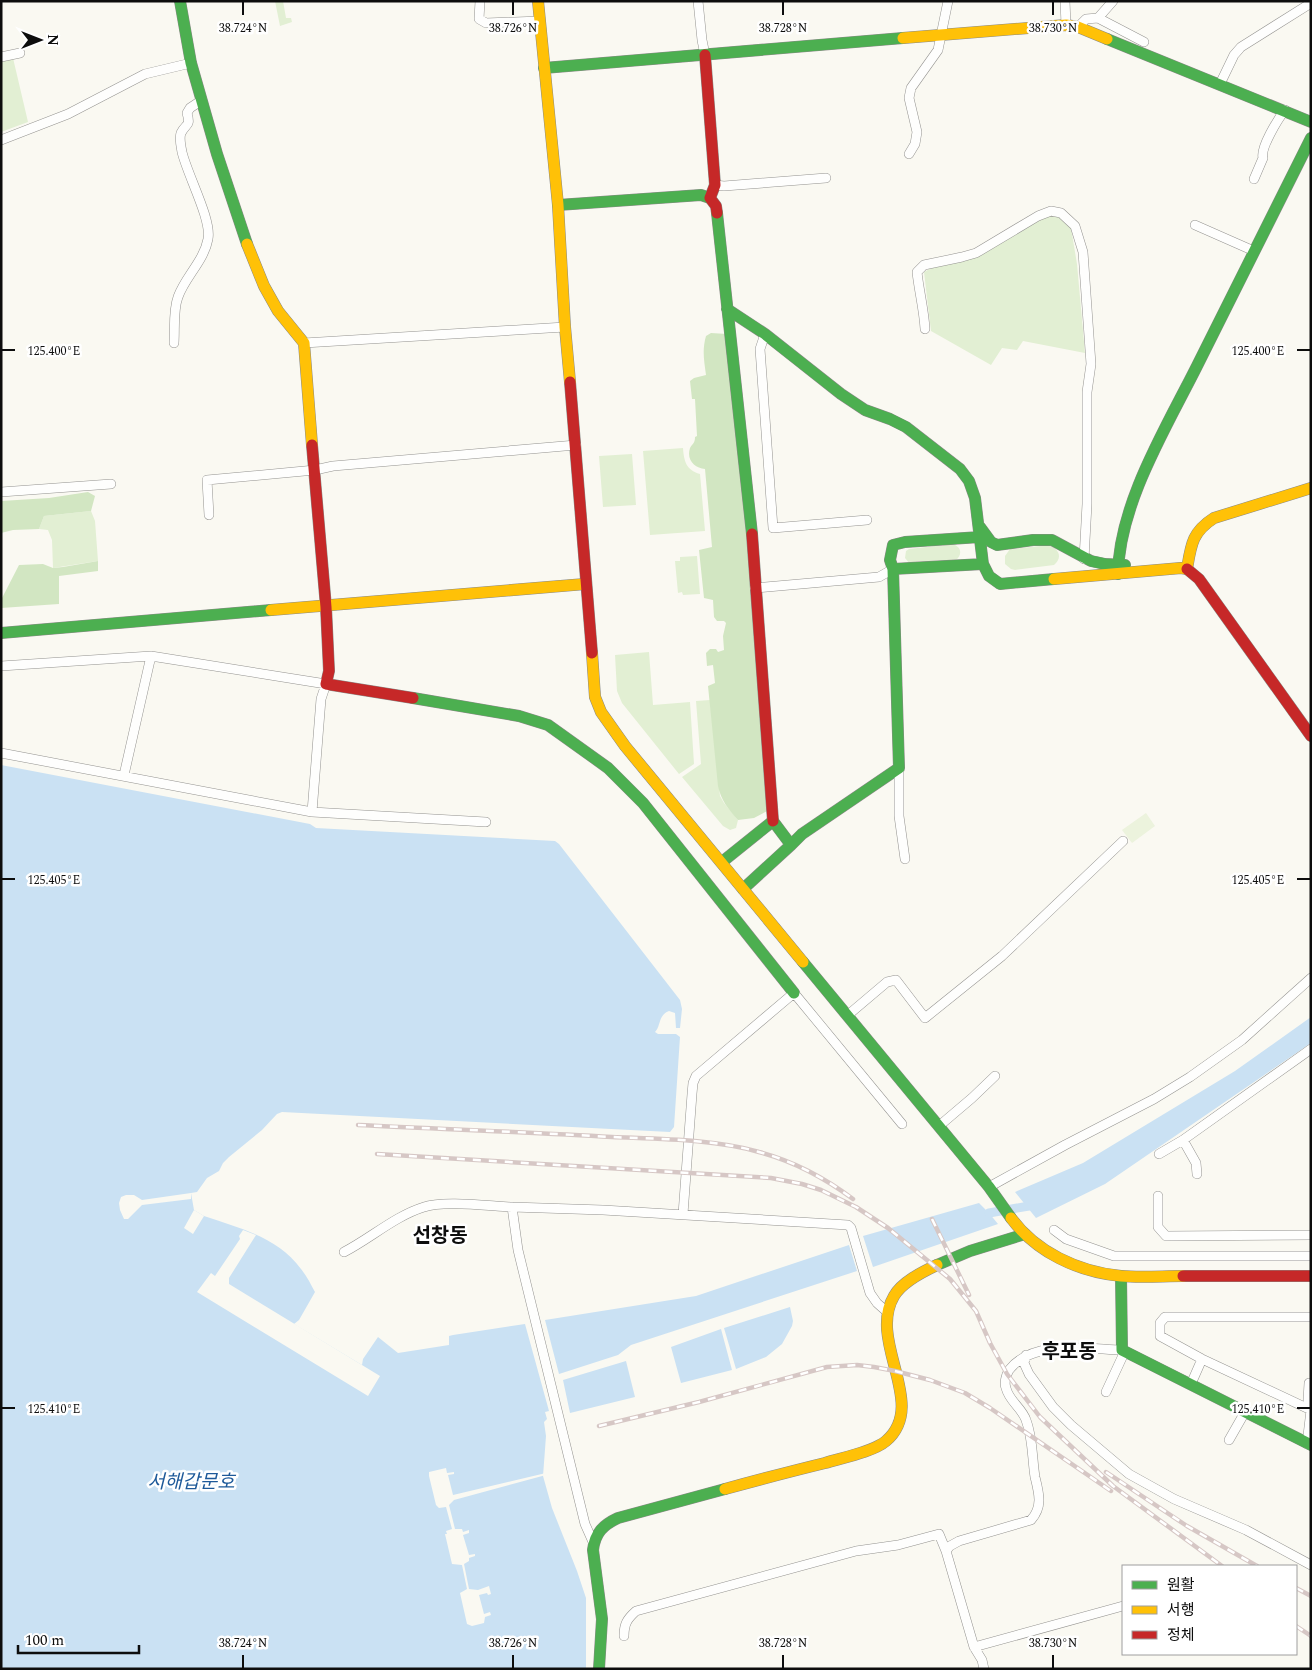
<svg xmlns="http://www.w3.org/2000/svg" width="1312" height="1670" viewBox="0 0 1312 1670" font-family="Spectral,'Noto Sans KR',serif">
	<rect width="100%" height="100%" fill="#faf9f2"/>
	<path fill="#e2efd3" d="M275,1H283L286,18H291L292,22L280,26Z
		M13,58L28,122L1,132V60Z
		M1052,215L1060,217L1071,228L1077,264L1085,353L1023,341L1017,350L1002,348L991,365L931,331L924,272L935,266L994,247L1036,221Z
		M683,448C684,461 686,470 700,474L705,531L650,535L643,451Z
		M632,454L636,505L603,507L599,456Z
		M91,511L95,521L98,561L53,568L52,540L48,530L39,529L44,516Z
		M952,544C961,546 963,554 956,560L910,564L905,558L906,551L909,549Z
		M1049,545C1059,549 1063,557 1054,565L1015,570L1011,569L1005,564V556L1010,549Z
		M697,556L700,594L683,595L682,592L678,593L675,561H680V557Z
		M649,652L653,705L690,702L694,764L679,774L622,703L617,691L615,655Z
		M710,700L720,796L724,803L738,820L736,828L730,830L723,826L682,777L701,764L696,701Z"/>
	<path fill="#d2e6c2" d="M711,333L727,334L750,548L769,810L754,818L738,820C728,809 721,800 718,786L708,686L715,683L713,665L707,666L706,653L710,649H716L718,652L724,650L723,636L726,623L724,621H717L714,617L713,600L704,598L699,550L712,547L705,469C695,468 686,460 690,448C693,443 695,443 695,437L697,436L695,399H692L690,381L694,378L706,375C704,360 702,350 706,336Z
		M88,492L95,496L91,511L44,516L39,529L13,530L1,533V501L49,498Z
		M98,561V571L59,576V604L1,608V600L19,565L43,564L53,568L63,567Z"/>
	<path fill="#ecf3dd" d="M1146,813L1155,826L1132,843L1122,830Z"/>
	<path fill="#cae1f3" d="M1,765L310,824L316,828L555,841L559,844L680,1000L682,1009L680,1028H676L675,1013L669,1011C658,1015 661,1026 655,1032L658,1034H676L680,1037L674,1127L670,1132L282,1112L277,1114L262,1130L229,1157L223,1163L219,1171L207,1178L197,1192L191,1193L194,1210L204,1216C239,1228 278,1237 301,1269C307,1276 311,1285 315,1292L299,1320L294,1324L362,1365L363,1359L378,1337L398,1353L449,1345V1336L453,1335L525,1324L549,1411L545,1412L547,1419L544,1422L546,1436L543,1476L552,1508L577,1571L586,1598V1669H1Z
		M1311,1017V1043L1105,1184L1036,1218L1015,1192L1083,1163L1235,1071Z
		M979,1203L989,1213L998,1224L873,1267L863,1236Z
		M849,1245L857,1271L631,1345L618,1355L559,1374L545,1320L696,1296Z
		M790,1307L793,1321L792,1326L782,1344L766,1357L736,1369L724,1328Z
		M721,1329L732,1370L681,1383L671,1347Z
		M626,1361L635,1397L570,1413L563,1380Z"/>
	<path fill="#faf9f2" d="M191,1193V1199L142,1205L128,1219H124L120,1210L119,1203L121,1197L126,1195H134L142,1200Z
		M194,1210L204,1216L193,1234L184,1228Z
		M243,1230L256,1235L229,1278V1284L380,1376L368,1396L197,1292L211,1273L215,1276L240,1239L239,1236Z
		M446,1468L447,1473L454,1472V1474L448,1475L453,1495L546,1473V1475L454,1500L449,1505L455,1529H462L463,1532L469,1530V1533L463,1535L469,1555L475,1554V1556L469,1558V1561L464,1564L469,1589L478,1590L489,1586L491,1594L488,1595L487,1593L479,1595L484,1614L490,1612L491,1615L485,1617L484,1623L472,1626L467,1624L460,1593L467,1589L462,1565L452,1564L445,1534H447L446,1531L452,1529L446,1507L439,1508L436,1505L429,1476V1472Z"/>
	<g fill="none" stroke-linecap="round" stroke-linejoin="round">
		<path stroke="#cae1f3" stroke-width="9" d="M989,1213L1029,1206L1037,1203"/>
		<g stroke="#949390" stroke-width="10">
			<path id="street" d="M480,1L479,19L486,23L540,21
				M698,1L702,40L705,55
				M1065,1L1066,25
				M1098,18L1113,1
				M1078,27L1086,19L1098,18L1144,42
				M1,57L20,53
				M1220,84L1234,55L1241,47L1311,3
				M1,140L68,114L145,74L191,63
				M909,154L915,144L917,132L909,98L911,88L938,50L948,1
				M1254,179L1263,158C1260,148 1278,119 1285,110
				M715,185L724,186L826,178
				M1195,225L1254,251
				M925,329C924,310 919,291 917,272L924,265L962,257L976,253L1038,216L1051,211L1061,213L1075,226L1083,252L1091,364L1087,392V504L1084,559
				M765,334L760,349L773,528L867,520
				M174,343C175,328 173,310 178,297C185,277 204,261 208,239C212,220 187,174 182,152C181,147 179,138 181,133C186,123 191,127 187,113L190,108L202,100
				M304,343L565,327
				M1,492L111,484
				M209,515L207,480L315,470L333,466L576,445
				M755,588L879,577L893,569
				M1,666L151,656L326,684L321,699L312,812
				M1,753L312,812L486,822
				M899,768V816L905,859
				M124,775L151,656
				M848,1015L887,982L896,980L925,1018L1002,956L1123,841
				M939,1126L972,1098L995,1076
				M1183,1140L1196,1163L1197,1174
				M1159,1154L1183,1140L1311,1049
				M989,1187L1065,1145L1154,1099L1190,1077L1242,1040L1311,978
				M1158,1196V1227L1166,1236L1311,1235
				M512,1207L603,1210L848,1225L851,1228L870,1293L877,1303L886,1311
				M683,1214L692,1094L693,1083L696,1076L794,993L902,1124
				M1054,1230L1066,1239L1114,1256H1311
				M344,1252C371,1238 395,1216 424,1207C443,1200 489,1206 512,1207L518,1250L585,1524L593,1542
				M1311,1317H1165L1160,1323V1336L1202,1359L1311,1410
				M1026,1355L1024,1363L1029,1374L1053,1407L1071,1425L1129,1474L1174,1499L1246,1530L1311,1565
				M1191,1384L1202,1359
				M1106,1392L1125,1351
				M1229,1440L1245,1412
				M1307,1444L1311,1410L1308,1400L1309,1383
				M624,1636C624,1624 627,1619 636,1611L856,1551L898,1545L939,1534L946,1551
				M974,1647L1123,1606
				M984,1669L982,1660L974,1647L946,1551L950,1546L959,1541L1031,1520C1043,1507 1039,1493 1035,1477C1032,1458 1033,1438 1026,1420C1022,1408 1009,1401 1006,1388C1004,1383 1006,1375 1009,1370C1033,1339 1087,1349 1122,1350"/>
		</g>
		<g stroke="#8a8a87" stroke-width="12">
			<path id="fast" d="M180,1L191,63L217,154L247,244
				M1107,39L1311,122
				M544,68L903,38
				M558,205L701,195L710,198
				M717,213L752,534
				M727,309L765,334L841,394L865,410L890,419L906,427L960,469L969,481L975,498L983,564L989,576L1000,584L1054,579
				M980,527L991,542L997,545L1033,540H1052L1091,561L1105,564L1125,565
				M893,569L983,564
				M1118,574C1119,504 1166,428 1197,366C1235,290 1273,214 1311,138
				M1,633L271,610
				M413,698L519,716L548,725L608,768L643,803L794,993
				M791,845L802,834L899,768L893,569L890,560L893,545L905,542L980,537
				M722,862L773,821L791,845L743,889
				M803,962L989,1187L1011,1218
				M937,1265L970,1251L1025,1234
				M1121,1276L1122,1350L1311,1445
				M599,1669L602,1619L593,1550C595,1533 603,1525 618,1518L725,1489"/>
		</g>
		<g stroke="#8a8a87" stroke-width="12">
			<path id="slow" d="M538,1L558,205L565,327L570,382
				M903,38L1066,25L1078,27L1107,39
				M247,244L264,286L278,311L304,343L312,445
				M1054,579L1181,568L1187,569C1191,545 1192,532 1214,518L1311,488
				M271,610L585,584
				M592,653L595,697L601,712L625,746L803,962
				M1011,1218C1036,1252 1078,1272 1121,1276C1141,1278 1163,1276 1183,1276
				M725,1489C758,1480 792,1471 825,1463C841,1458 873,1452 886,1441C929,1404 867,1342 894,1296C902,1282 922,1272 937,1265"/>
		</g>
		<g stroke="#8a8a87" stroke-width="12">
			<path id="jam" d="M705,55L715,185L710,198L716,206L717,213
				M570,382L592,653
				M312,445L326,607L329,671L326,684L413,698
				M752,534L773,821
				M1187,569L1199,579L1311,736
				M1183,1276H1311"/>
		</g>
		<use href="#street" stroke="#fefefd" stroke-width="9"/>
		<use href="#fast" stroke="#4caf50" stroke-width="11"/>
		<use href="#slow" stroke="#ffc107" stroke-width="11"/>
		<use href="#jam" stroke="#c62828" stroke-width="11"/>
		<g stroke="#d6c7c5" stroke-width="4.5">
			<path id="rail" d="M358,1125C442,1129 527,1132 612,1137C658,1139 714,1139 759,1152C793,1161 825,1178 853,1199
				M377,1154L771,1178L802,1184L821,1190L856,1207L888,1228L950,1279L976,1311L990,1343L1007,1374L1040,1417L1113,1486L1222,1566
				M932,1219L969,1295
				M599,1426L699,1402L827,1367L857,1365L874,1367L895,1371L930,1380L965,1393L990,1408L1111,1491
				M1106,1472L1187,1526L1257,1566
				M1296,1588L1311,1596
				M1296,1626L1311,1636"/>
		</g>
		<use href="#rail" stroke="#fff" stroke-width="2.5" stroke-dasharray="8" stroke-linecap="butt"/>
	</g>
	<path fill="none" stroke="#0d0d0d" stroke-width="2" d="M243,2V15M513,2V15M783,2V15M1053,2V15M2,350H15M1297,350H1310M2,879H15M1297,879H1310M2,1408H15M1297,1408H1310M243,1655V1668M513,1655V1668M783,1655V1668M1053,1655V1668"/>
	<g text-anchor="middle" stroke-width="5" stroke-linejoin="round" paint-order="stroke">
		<g font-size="19" font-style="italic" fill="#1d5999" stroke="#fff">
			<text x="191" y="1488">서해갑문호</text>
		</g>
		<g font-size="20" font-weight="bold" fill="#0d0d0d" stroke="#fff">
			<text x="440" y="1242">선창동</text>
			<text x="1069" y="1358">후포동</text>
		</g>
	</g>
	<g font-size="12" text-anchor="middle" fill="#0d0d0d" stroke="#fff" stroke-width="5" stroke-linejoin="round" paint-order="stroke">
		<text x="243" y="32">38.724°N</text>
		<text x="513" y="32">38.726°N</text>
		<text x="783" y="32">38.728°N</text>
		<text x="1053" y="32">38.730°N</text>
		<text x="1258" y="355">125.400°E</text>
		<text x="54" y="355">125.400°E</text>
		<text x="1258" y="884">125.405°E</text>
		<text x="54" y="884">125.405°E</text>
		<text x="1258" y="1413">125.410°E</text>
		<text x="54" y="1413">125.410°E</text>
		<text x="243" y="1647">38.724°N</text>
		<text x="513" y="1647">38.726°N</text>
		<text x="783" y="1647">38.728°N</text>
		<text x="1053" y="1647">38.730°N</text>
	</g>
	<rect width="1312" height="1670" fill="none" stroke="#0d0d0d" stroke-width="5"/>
	<rect x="1122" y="1565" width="175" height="90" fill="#ffffff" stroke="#9e9e9e"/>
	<rect x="1132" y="1581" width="25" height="8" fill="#4caf50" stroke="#9e9e9e"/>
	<text x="1167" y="1590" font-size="15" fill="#0d0d0d">원활</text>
	<rect x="1132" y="1606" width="25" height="8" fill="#ffc107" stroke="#9e9e9e"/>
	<text x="1167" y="1615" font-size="15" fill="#0d0d0d">서행</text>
	<rect x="1132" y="1631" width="25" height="8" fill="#c62828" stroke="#9e9e9e"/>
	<text x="1167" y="1640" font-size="15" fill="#0d0d0d">정체</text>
	<g transform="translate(40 40) rotate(90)" stroke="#ffffff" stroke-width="4" paint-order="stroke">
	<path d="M0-4L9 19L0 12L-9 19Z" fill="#0d0d0d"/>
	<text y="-8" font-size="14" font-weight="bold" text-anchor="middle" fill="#0d0d0d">N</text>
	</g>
	<path d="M18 1645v8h121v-8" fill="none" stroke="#0d0d0d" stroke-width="2.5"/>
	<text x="25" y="1645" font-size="15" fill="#0d0d0d" stroke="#ffffff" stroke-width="4" paint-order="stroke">100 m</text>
</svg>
